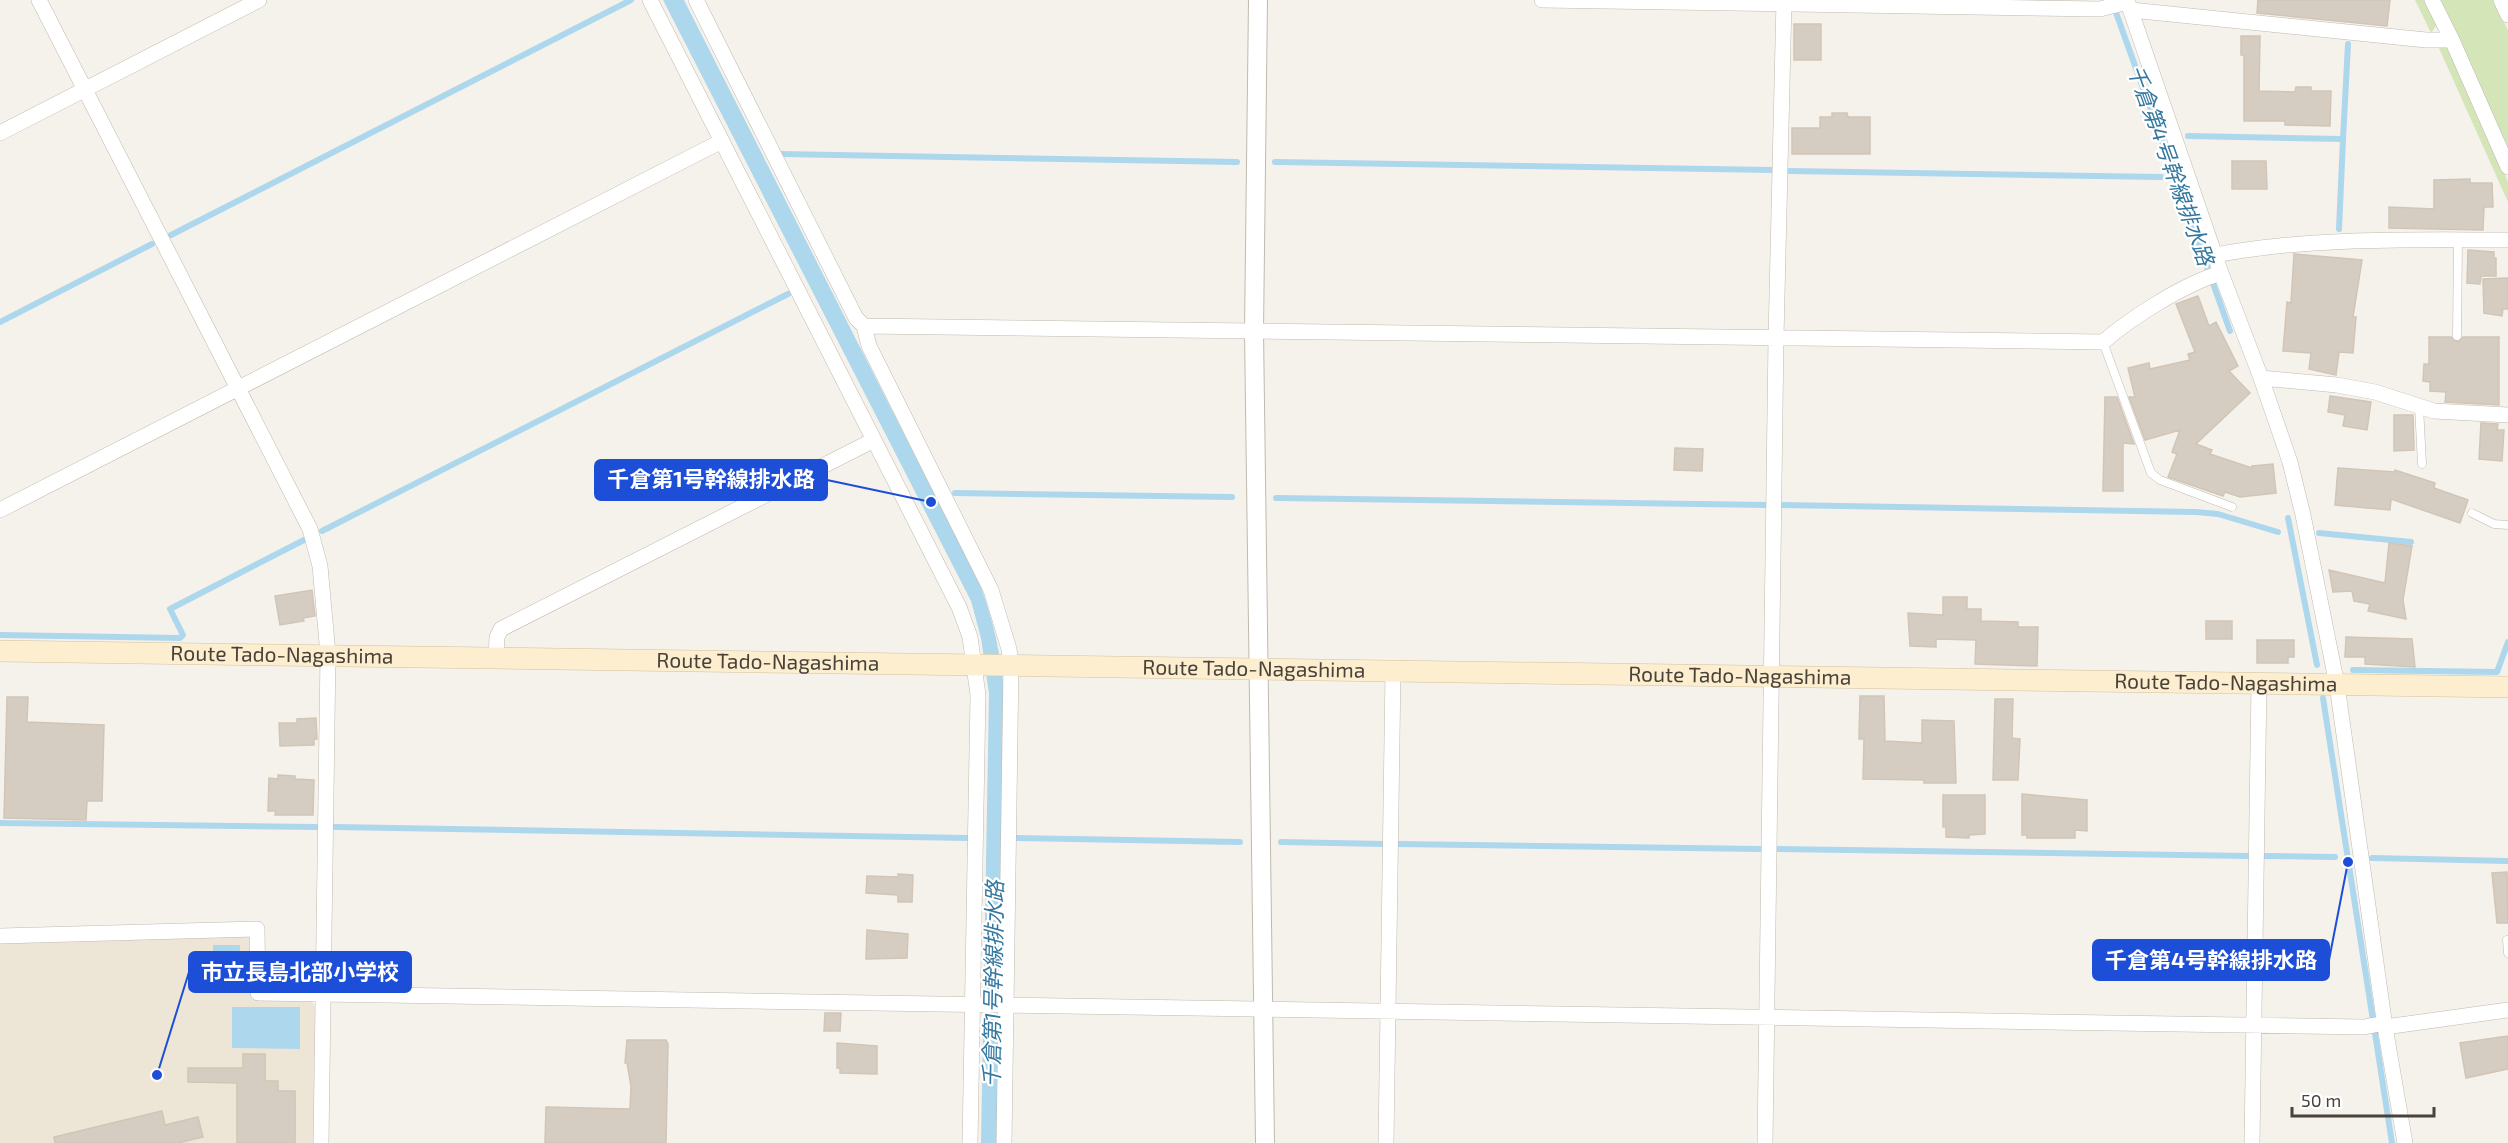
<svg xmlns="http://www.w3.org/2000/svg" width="2508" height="1143" viewBox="0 0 2508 1143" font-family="'Exo 2','Noto Sans JP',sans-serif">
	<rect width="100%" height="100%" fill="#f5f2ec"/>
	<path fill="#ede6d7" d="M246,935L253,941L252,1000H310L315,1006L314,1143H0V942Z"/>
	<path fill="#d4e6b8" d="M2415,0H2426L2438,23L2431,33Z
		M2437,0H2493L2508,30V154Z
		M2438,46L2451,49L2508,182V202Z"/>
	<path fill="#add7ed" d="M663,0H684L979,582C993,619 1001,654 1004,693L997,1143H981L989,694L981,638L971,601Z
		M213,945H240L239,986H213Z
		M232,1007H300V1049L232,1048Z"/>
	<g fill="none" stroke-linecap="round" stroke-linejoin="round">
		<path stroke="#add7ed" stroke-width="6" d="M2114,7L2230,331
			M2188,136L2343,139L2348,44
			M780,154L1237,162
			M1275,162L1773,170
			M1789,171L2161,177
			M2339,229L2343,139
			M171,235L631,0
			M0,322L152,244
			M955,493L1232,497
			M1276,498L1768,505
			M1782,505L2196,512L2218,514L2278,532
			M2288,518L2317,665
			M322,531L788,294
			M2319,533L2411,542
			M0,635L180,638L183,635L170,609L304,540
			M2353,670L2497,672L2508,642
			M2323,698L2392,1143
			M0,823L316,827
			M335,827L968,838
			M1016,838L1240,842
			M1281,842L1385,844
			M1397,844L1760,849
			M1778,849L2249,856
			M2264,856L2335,857
			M2372,858L2508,861"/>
	</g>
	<path fill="#d6cdc2" stroke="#d1c5b5" stroke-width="1.5" d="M2258,0H2390L2387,26L2257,13Z
		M1794,24H1821V60H1794Z
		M2241,36H2260L2259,91L2295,92L2296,87H2311V91H2331L2330,126L2285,125V121H2244V55H2241Z
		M1832,113H1847L1848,117H1870V154H1792V128H1820V117H1832Z
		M2232,161H2266L2267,189H2232Z
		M2470,179V183H2492L2493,207H2484L2483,230L2389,228V207L2434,209V180Z
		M2468,250L2494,252V258H2496V276H2481L2480,284L2467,283Z
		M2294,254L2362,260L2353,317H2356L2353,353L2339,352L2336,375L2309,369L2311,353L2283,351L2287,302L2291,303Z
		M2508,278V309H2503L2502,316L2484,313L2483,279Z
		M2198,296L2209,326L2216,322L2238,366L2229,371L2250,393L2196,444L2212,450L2210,454L2252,468V466L2273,464L2276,493L2240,497L2225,492L2223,496L2168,477L2177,454L2172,452L2180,430L2145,440L2129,397H2135L2128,368L2149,363L2150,369L2190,360L2188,354L2195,352L2176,304Z
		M2429,337H2451L2458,342L2463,337H2499V405L2445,402L2446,392L2430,391V382L2423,381L2424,364H2429Z
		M2330,396L2371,402L2367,430L2343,426L2345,415L2328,412Z
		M2105,397H2117L2134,444L2123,443V491H2103Z
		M2394,415H2413L2414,450L2394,451Z
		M2481,423L2498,424L2497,430H2504L2502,461L2479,459Z
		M1675,448L1703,449L1702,471L1674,470Z
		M2338,468L2395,472V470L2435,483L2434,488L2468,500L2460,523L2391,499L2390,510L2335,505Z
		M2389,543L2412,546L2403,600L2406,619L2368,611L2370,604L2354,601L2352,591L2333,592L2329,570L2385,583Z
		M312,590L315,616L303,618L304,621L280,625L275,596Z
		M1943,597H1967V609H1981V621L2018,622V627H2038L2037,666L1975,664L1976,640L1936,639V647L1910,646L1908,613L1943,615Z
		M2206,621H2232V639H2206Z
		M2346,637L2412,639L2415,667L2365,664V657H2345Z
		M2257,640H2294V657H2288V663H2257Z
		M1860,696H1884L1885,741L1922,743V720L1954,721L1956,783H1924V780L1863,779L1864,739H1859Z
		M7,697H28L27,722L104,725L102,801H87L86,820L4,818Z
		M1995,699H2013L2012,738L2020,739L2018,780H1993Z
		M316,718L317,739H314V745L280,746L279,723H297V719Z
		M278,775L295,776V779L314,780L313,815H275L276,811H268L269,778L278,779Z
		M2022,794L2087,800V831L2075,830V838H2027V835H2022Z
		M1943,795H1985V834L1969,835V838L1946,837V827H1943Z
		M2507,872L2508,923H2497L2492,873Z
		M898,874L913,875L912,902H898V895L866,893L867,876L898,877Z
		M867,930L908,934L907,958L866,959Z
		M825,1013H841L840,1031H824Z
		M2508,1036V1069L2466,1078L2460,1043Z
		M627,1040H666L668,1044L666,1143H545L546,1107L630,1109L631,1086L627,1063H625Z
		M837,1043L877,1046V1074L840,1073V1068H837Z
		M243,1054H265V1081H278V1091H295V1143H237V1083L188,1082V1068H243Z
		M162,1111L165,1125L198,1117L203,1137L178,1143H55L54,1137Z"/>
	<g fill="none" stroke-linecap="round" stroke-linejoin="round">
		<g stroke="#c0b9af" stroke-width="9">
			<path id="service" d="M2457,336L2458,240
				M2103,342L2151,473L2160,480L2232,507
				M2419,406L2422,464
				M2472,513L2494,524L2508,525
				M2507,940L2508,953"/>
		</g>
		<g stroke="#c0b9af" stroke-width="16">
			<path id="minor" d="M39,0L310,529L320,566L328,654L321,1143
				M650,0L959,607L970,637L978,695L970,1143
				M696,0L856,318L864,326L869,346L991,590L1009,649L1011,665L1004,1143
				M1542,0L2100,9L2128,2
				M2127,0L2221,273L2261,378L2290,462L2303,515L2337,685L2385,1027L2405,1143
				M2432,0L2452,40L2508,167
				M2501,0L2508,15
				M2131,10L2426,40H2452
				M0,133L259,0
				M2215,255C2312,237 2410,240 2508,240
				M864,326L2103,342C2132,317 2184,284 2221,273
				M2261,378L2337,385L2375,392L2434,411L2508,415
				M0,510L722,141
				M496,658L497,637L501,629L874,440
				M0,936L257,929L258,993L2364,1027L2385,1023
				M2385,1027L2508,1010
				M1386,1143L1393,671
				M1765,1143L1776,338L1784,0
				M2252,1143L2259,684"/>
		</g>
		<g stroke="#c0b9af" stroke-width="20">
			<path id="tertiary" d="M1258,0L1254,331L1265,1143"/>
		</g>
		<g stroke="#d2c29e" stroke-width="22">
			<g id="secondary">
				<path id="s1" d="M0,651L2508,687"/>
			</g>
		</g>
		<use href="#service" stroke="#fff" stroke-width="8"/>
		<use href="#minor" stroke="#fff" stroke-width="15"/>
		<use href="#tertiary" stroke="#fff" stroke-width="18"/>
		<use href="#secondary" stroke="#fceecf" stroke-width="21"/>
	</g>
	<g text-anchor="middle" stroke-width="4.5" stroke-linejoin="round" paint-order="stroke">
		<g font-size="21" fill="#49423a" stroke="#fff">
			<text dy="7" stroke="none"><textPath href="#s1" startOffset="282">Route Tado-Nagashima</textPath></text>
			<text dy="7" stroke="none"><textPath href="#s1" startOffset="768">Route Tado-Nagashima</textPath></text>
			<text dy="7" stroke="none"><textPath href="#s1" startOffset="1254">Route Tado-Nagashima</textPath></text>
			<text dy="7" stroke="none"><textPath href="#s1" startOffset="1740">Route Tado-Nagashima</textPath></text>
			<text dy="7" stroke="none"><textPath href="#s1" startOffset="2226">Route Tado-Nagashima</textPath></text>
		</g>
		<g font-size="22" font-style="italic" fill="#3478a0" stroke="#fff">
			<text transform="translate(2171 165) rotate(70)" y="8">千倉第4号幹線排水路</text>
			<text transform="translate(993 984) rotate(-89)" y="8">千倉第1号幹線排水路</text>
		</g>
	</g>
	<path fill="none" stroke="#1d4ed8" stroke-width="2" d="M931 502L827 480M2348 862L2329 960M157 1075L189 972"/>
	<g fill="#1d4ed8" stroke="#fff" stroke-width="2">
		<circle cx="931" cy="502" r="6"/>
		<circle cx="2348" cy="862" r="6"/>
		<circle cx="157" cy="1075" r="6"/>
	</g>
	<g fill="#1d4ed8" stroke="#1d4ed8" stroke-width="2">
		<rect x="595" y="460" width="232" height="40" rx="6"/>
		<rect x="2093" y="940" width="236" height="40" rx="6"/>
		<rect x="189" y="952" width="222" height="40" rx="6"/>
	</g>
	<g font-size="22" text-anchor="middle" font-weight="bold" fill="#fff">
		<text x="711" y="487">千倉第1号幹線排水路</text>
		<text x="2211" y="968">千倉第4号幹線排水路</text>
		<text x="300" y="980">市立長島北部小学校</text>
	</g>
	<path d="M2292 1107v9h142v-9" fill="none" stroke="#49423a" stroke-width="3"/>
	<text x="2301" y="1107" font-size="18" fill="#49423a" stroke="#ffffff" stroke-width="4.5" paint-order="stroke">50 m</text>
</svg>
